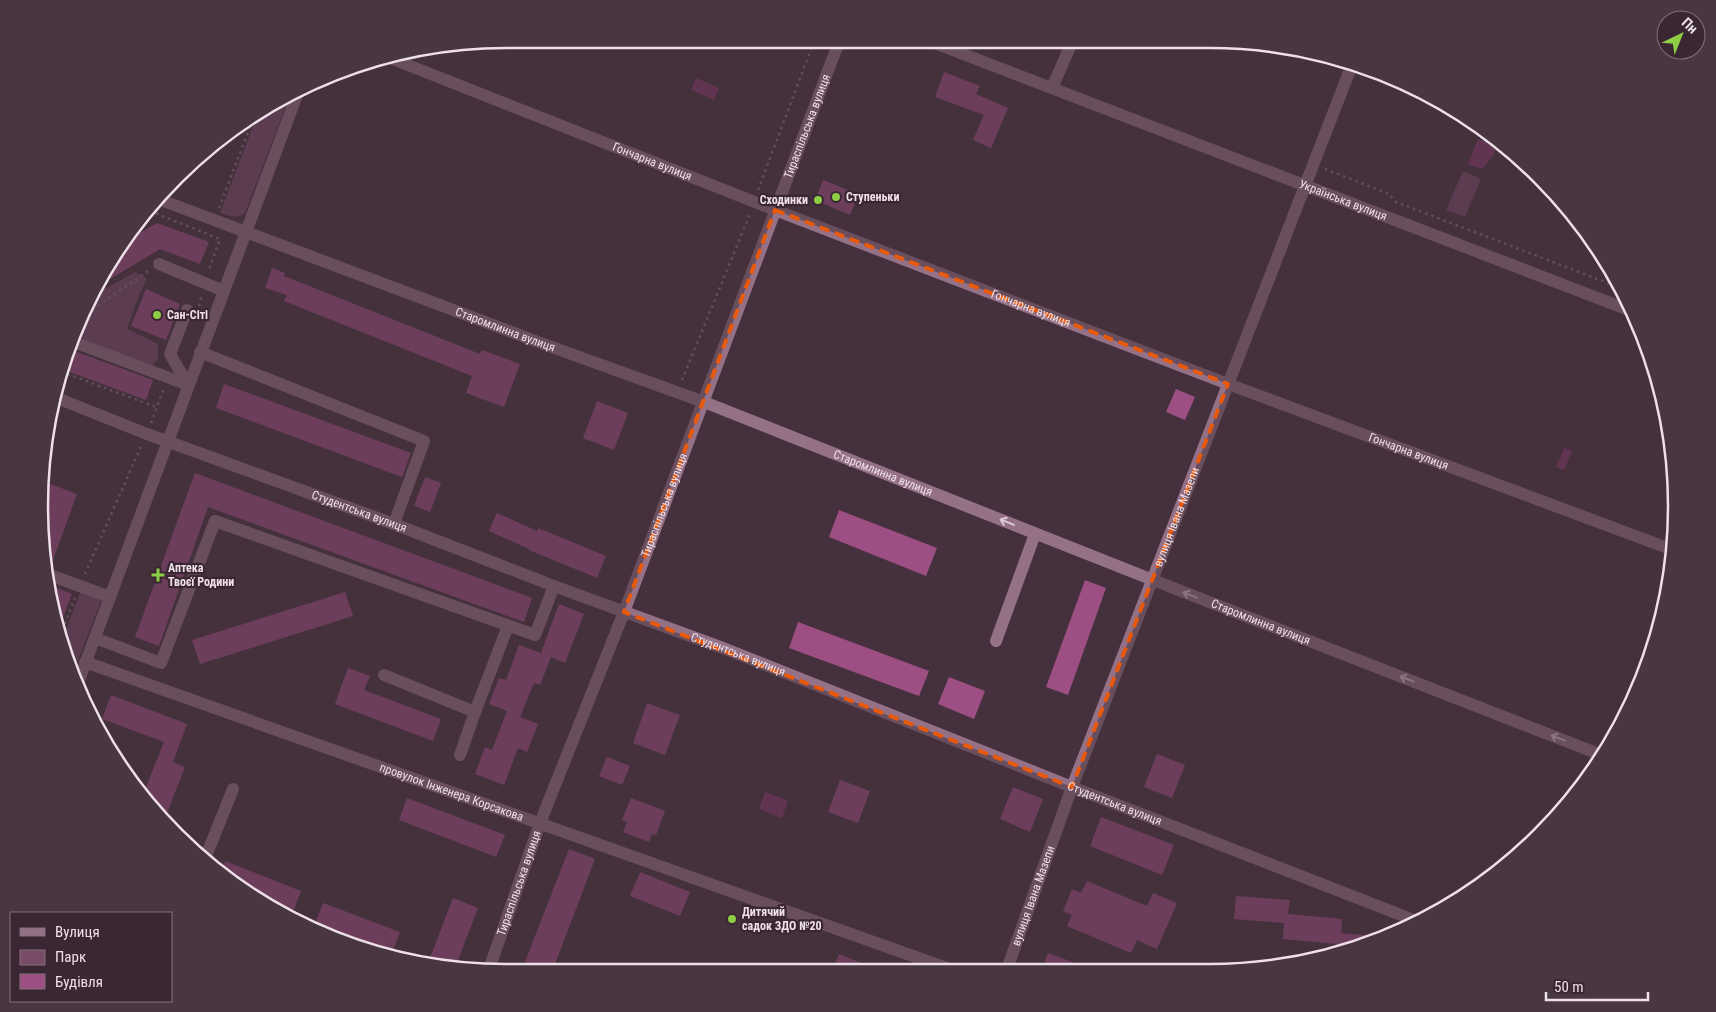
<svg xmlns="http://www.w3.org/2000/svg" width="1716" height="1012" viewBox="0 0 1716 1012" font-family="'Roboto Condensed',sans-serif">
	<rect width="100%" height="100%" fill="#45313d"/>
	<path fill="#794b69" d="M288,100L245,213C237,219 230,216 220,213L257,116Z
		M1463,171L1481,179L1465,217L1446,210Z
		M135,272L147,279L139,295L127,329L158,344V359L150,367L76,338L96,294Z
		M81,590L102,598L73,673L64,656L61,643Z"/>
	<path fill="#84386c" d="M696,78L719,88L714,100L691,90Z
		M1478,139L1497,146L1493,156L1482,169L1468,164Z
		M1564,448L1572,451L1564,470L1556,467Z
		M765,792L788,801L782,818L759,809Z"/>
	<path fill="#9d4f83" d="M944,72L980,86L976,94L1008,108L991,148L973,140L984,115L935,97Z
		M823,180L858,194L850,215L815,200Z
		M157,223L209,242L200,264L160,249L100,285L118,246Z
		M272,268L285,273L284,276L480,354L482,350L520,364L504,407L466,393L472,376L284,301L287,295L265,288Z
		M146,289L180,304L166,340L131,326Z
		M74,351L153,380L146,400L67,371Z
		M224,384L411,453L402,477L216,408Z
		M1176,389L1195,397L1185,420L1166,412Z
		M597,401L628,413L614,450L583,438Z
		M195,473L532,598L524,622L208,507L159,646L135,637Z
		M425,477L441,483L430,512L414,506Z
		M45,482L77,494L53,560L44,557L40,536Z
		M839,510L937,548L926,576L829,537Z
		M497,513L537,531L538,528L606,556L597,578L529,550V549L489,531Z
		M1085,580L1106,588L1068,695L1046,687Z
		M49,585L72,594L58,630V626Z
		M345,592L353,616L200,664L192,640Z
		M559,604L584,614L565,663L551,657L540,685L534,683L520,717L538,724L527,752L518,748L504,785L475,774L485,747L492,750L507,711L489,704L499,678L506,680L519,645L541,653Z
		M798,622L929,671L919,696L789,648Z
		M348,668L370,676L364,690L441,719L433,741L335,704Z
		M949,677L985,691L974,719L938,704Z
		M111,695L187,724L173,762L185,767L165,818L142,797L164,742L102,719Z
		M647,703L680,715L665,755L633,743Z
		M1157,754L1185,765L1172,798L1144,787Z
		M607,757L630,766L622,785L599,776Z
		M840,780L870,791L858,823L828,812Z
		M1013,787L1043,799L1030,832L1000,819Z
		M407,798L505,835L496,857L399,820Z
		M631,798L665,811L656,835L652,834L649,842L623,832L627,822L622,820Z
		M1101,817L1174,845L1162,875L1090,846Z
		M569,849L595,859L552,972H521Z
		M225,861L301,891L292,915L247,895L221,871Z
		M640,872L690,892L680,916L630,896Z
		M1087,881L1147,906L1153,893L1177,903L1157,949L1137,940L1131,953L1067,926L1072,915L1063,911L1072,889L1081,893Z
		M1236,896L1290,900L1288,914L1342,919L1341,933L1386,937L1360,949L1337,953L1338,944L1283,939L1284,923L1234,919Z
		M453,898L478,908L455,968L428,963Z
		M323,903L400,932L391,956L314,927Z
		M1048,953L1096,971V972H1041Z
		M839,954L883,972H831Z"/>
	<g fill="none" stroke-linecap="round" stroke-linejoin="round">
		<path stroke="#84727c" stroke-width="2.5" stroke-dasharray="2.5 4" stroke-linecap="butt" d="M1325,169L1389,194L1396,202L1621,288
			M758,190L815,39
			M219,208L253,119
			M150,211L220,239L208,272
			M199,306L202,294
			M87,313L150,270
			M69,353L62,372L156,407
			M682,380L750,214
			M151,423L164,388
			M85,574L142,444
			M60,636L75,598"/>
		<g stroke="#957187" stroke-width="12">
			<path id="s1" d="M924,39L1634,312"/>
			<path id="s2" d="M390,58L775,210L1228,384L1673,550"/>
			<path d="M1052,88L1073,40"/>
			<path id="s3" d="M161,200L538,342L704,402L1153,580L1604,756"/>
			<path d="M159,264L224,291"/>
			<path d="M187,310L170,354L188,385"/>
			<path d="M74,342L188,385"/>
			<path d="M200,352L424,441L394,524"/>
			<path id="s4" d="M54,397L147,434L394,524L554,586L723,648L1072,787L1419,922"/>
			<path d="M47,574L110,597"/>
			<path d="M95,638L161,663L215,521L535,635L554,586"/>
			<path d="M996,641L1035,534"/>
			<path id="s5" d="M85,662L958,972"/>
			<path d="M384,675L475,712L508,626"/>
			<path d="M78,683L297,95"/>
			<path d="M1634,698L1648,665"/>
			<path d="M460,755L475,712"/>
			<path d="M206,856L233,789"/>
			<path id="s6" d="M488,972L540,823L624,612L840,39"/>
			<path id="s7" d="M1006,972L1072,787L1353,62"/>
		</g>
	</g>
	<defs><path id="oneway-shaft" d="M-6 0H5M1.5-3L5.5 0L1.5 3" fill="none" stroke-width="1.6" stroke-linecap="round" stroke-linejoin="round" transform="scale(1.25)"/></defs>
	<g stroke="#dccad5">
		<use href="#oneway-shaft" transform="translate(1007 522) rotate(-158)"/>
		<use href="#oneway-shaft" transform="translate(1190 595) rotate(-159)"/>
		<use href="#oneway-shaft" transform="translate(1407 679) rotate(-159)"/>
		<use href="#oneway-shaft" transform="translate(1558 738) rotate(-159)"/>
	</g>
	<path d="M0 0H1716V1012H0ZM775,210L1228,384L1072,787L624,612Z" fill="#45313d" fill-opacity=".55" fill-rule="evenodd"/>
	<path fill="none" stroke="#e8590c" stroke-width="4" stroke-dasharray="10 6" stroke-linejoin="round" d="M775,210L1228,384L1072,787L624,612Z"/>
	<g fill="#8dce44" stroke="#3a2733" stroke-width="2">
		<circle cx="836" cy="197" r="5"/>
		<circle cx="818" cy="200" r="5"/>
		<circle cx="157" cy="315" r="5"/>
		<path d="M155.5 567.5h5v5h5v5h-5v5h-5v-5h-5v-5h5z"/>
		<circle cx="732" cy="919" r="5"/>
	</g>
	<g text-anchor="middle" stroke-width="4.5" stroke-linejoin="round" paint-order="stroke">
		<g font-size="12" fill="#eee0e8" stroke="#3a2733">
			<text dy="4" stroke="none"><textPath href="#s6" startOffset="904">Тираспільська вулиця</textPath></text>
			<text dy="4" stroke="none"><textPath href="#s2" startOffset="282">Гончарна вулиця</textPath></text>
			<text dy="4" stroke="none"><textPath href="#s1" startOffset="449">Українська вулиця</textPath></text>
			<text dy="4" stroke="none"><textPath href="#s2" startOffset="688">Гончарна вулиця</textPath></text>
			<text dy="4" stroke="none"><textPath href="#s3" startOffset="368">Старомлинна вулиця</textPath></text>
			<text dy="4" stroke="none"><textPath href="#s2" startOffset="1092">Гончарна вулиця</textPath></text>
			<text dy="4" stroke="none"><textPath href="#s3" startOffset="772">Старомлинна вулиця</textPath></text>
			<text dy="4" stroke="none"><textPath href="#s6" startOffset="499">Тираспільська вулиця</textPath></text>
			<text dy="4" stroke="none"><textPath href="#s4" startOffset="326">Студентська вулиця</textPath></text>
			<text dy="4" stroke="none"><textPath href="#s7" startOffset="486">вулиця Івана Мазепи</textPath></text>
			<text dy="4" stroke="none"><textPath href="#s3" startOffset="1178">Старомлинна вулиця</textPath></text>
			<text dy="4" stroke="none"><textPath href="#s4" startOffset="731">Студентська вулиця</textPath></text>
			<text dy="4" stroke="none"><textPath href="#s5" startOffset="389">провулок Інженера Корсакова</textPath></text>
			<text dy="4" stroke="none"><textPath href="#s4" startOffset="1136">Студентська вулиця</textPath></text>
			<text dy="4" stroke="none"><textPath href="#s6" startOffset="94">Тираспільська вулиця</textPath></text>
			<text dy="4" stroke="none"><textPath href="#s7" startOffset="81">вулиця Івана Мазепи</textPath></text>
		</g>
		<g font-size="12" font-weight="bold" fill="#eee0e8" stroke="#3a2733" text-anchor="start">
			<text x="846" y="201">Ступеньки</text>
			<text x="808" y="204" text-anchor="end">Сходинки</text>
			<text x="167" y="319">Сан-Сіті</text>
			<text x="168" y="572">Аптека<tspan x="168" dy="14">Твоєї Родини</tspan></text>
			<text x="742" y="916">Дитячий<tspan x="742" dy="14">садок ЗДО №20</tspan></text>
		</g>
	</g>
	<path d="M0 0H1716V1012H0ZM506 48H1210A458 458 0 0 1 1668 506V506A458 458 0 0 1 1210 964H506A458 458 0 0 1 48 506V506A458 458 0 0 1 506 48Z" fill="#483641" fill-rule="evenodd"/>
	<path fill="none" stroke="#eee0e8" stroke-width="2.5" d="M506 48H1210A458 458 0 0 1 1668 506V506A458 458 0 0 1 1210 964H506A458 458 0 0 1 48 506V506A458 458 0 0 1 506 48Z"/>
	<rect x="10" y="912" width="162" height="90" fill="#3a2733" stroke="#82717b"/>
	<rect x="20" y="928" width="25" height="8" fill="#957187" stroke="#82717b"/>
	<text x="55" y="937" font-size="15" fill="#eee0e8">Вулиця</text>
	<rect x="20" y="950" width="25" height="15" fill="#794b69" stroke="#82717b"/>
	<text x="55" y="962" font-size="15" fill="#eee0e8">Парк</text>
	<rect x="20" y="974" width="25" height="15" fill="#9d4f83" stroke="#82717b"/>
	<text x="55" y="987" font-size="15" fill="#eee0e8">Будівля</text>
	<g transform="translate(1681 35) rotate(43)"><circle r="24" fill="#3a2733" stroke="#82717b"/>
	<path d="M0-4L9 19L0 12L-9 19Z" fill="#8dce44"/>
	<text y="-8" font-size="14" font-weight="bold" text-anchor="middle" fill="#eee0e8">Пн</text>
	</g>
	<path d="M1546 992v8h102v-8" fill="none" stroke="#eee0e8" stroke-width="2.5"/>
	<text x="1554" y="992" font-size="15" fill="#eee0e8" stroke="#3a2733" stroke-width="4" paint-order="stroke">50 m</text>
</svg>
